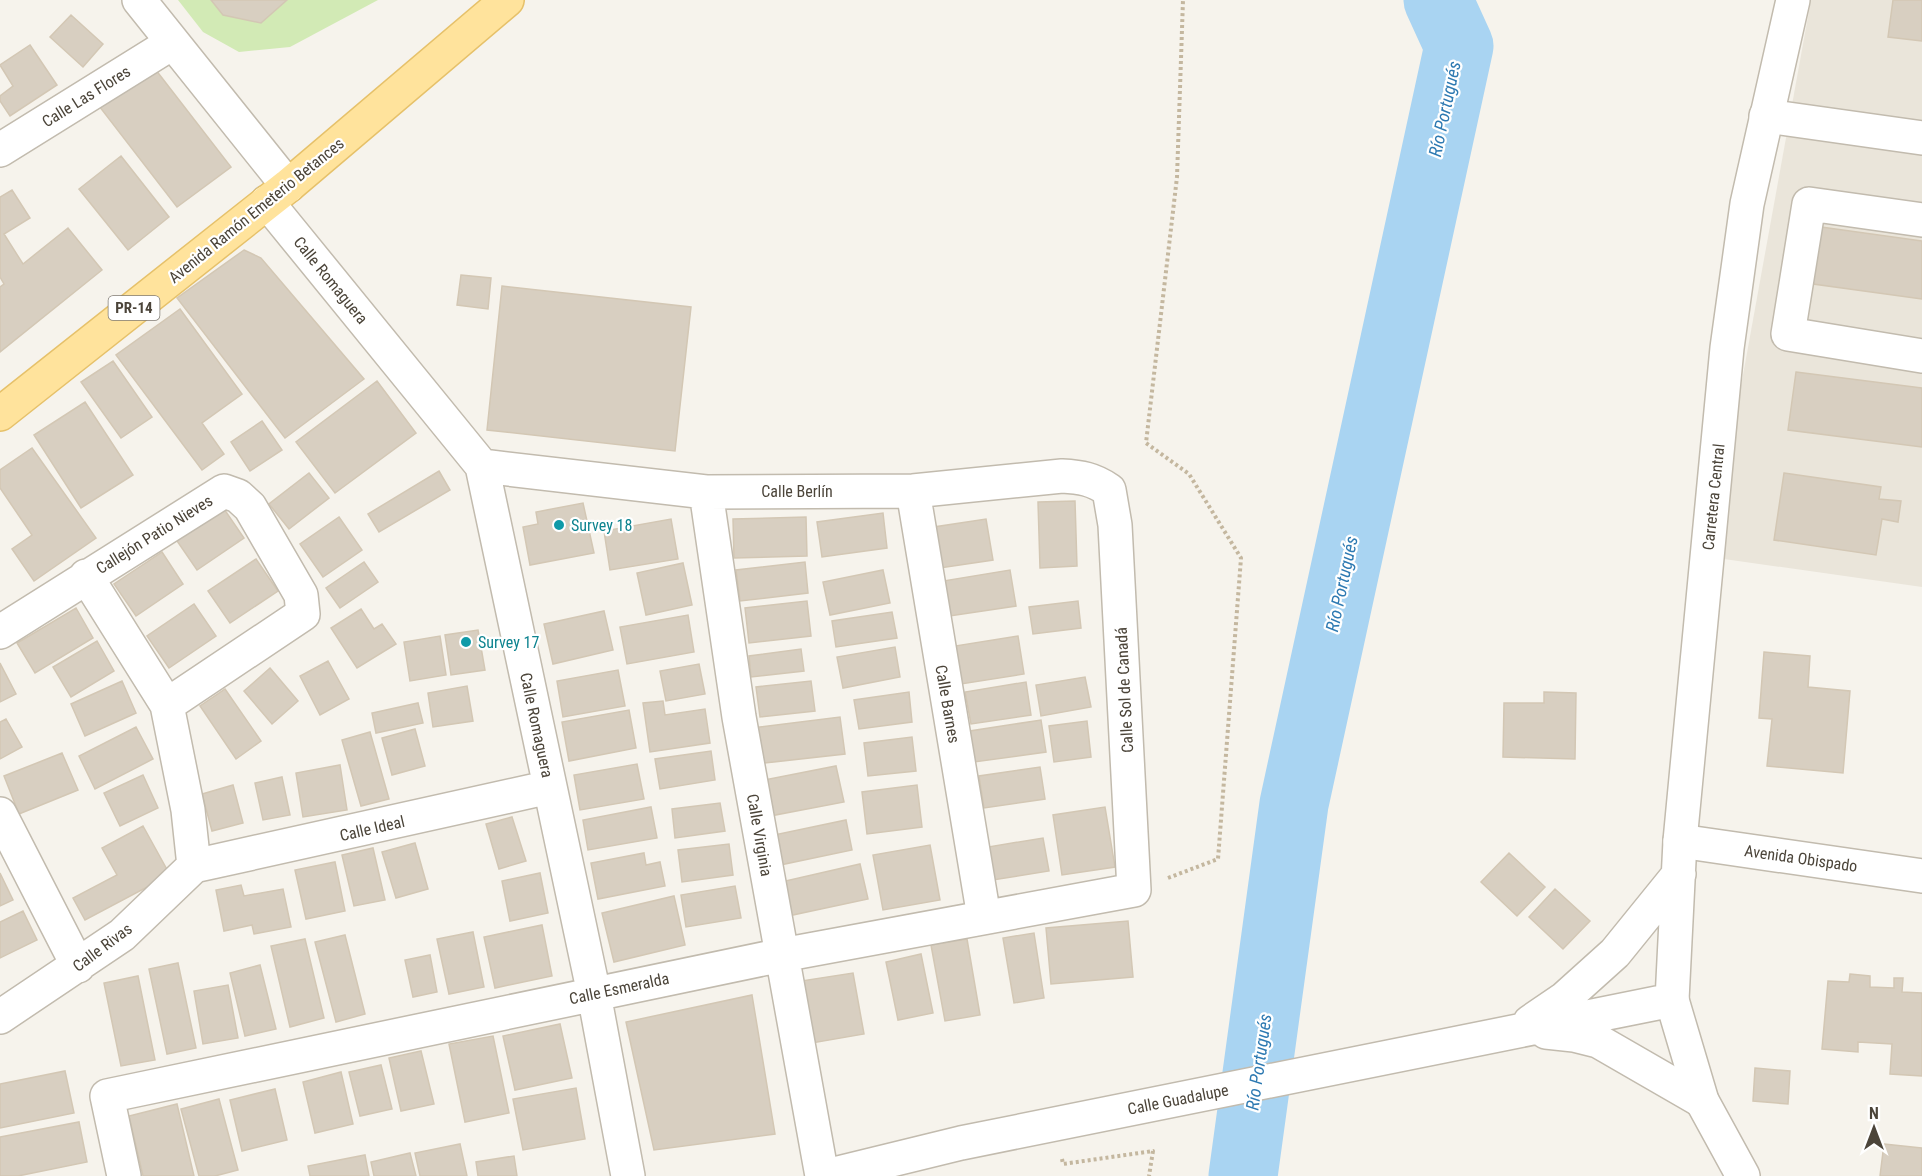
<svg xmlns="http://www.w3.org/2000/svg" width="1922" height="1176" viewBox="0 0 1922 1176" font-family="'Roboto Condensed',sans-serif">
	<rect width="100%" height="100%" fill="#f6f3ec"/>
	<path fill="#eae5da" d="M1811,0H1922V587L1710,557Z"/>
	<path fill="#d2eab5" d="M178,0H378L290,47L239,52L203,32Z"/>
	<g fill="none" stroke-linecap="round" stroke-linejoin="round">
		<path stroke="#a9d4f2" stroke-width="69" d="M1243,1176L1294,804L1459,46L1438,0"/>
	</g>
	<path fill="#d8cfc1" stroke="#d3c7b4" stroke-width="1.5" d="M211,0H287L261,23L223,15Z
		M1893,0H1922V41L1888,37Z
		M71,15L103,44L83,67L50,37Z
		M30,45L57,85L10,116L0,101V96L13,86L0,65Z
		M152,65L231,167L177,207L99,106Z
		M121,156L169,217L128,250L79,189Z
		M12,190L30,218L4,234L23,264L68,228L102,270L0,352V287L4,284L0,277V197Z
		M1814,226L1922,241V299L1806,283Z
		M244,250L261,258L364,379L285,438L177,298Z
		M461,275L491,278L488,309L457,305Z
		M502,286L691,307L675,451L487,430Z
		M180,309L242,394L202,423L224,454L202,470L116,355Z
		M113,361L152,417L121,438L81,382Z
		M1796,372L1922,388V447L1788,430Z
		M377,381L416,433L335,493L296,442Z
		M85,402L133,475L81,508L34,435Z
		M262,421L282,450L250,471L231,442Z
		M32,448L96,538L34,581L12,549L32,535L0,488V470Z
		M439,471L450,490L379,532L368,514Z
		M309,473L329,498L289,529L269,504Z
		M1784,473L1881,487L1879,499L1901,501L1898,522L1882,519L1876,555L1774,540Z
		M1075,501L1077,566L1040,568L1038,502Z
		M583,503L594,553L530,565L523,527L538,524L536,512Z
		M222,506L244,538L197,570L175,538Z
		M883,513L887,548L822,557L817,522Z
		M339,517L362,550L323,577L300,544Z
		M806,517L807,556L734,558L733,519Z
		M671,519L678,559L610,570L604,531Z
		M986,519L993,560L940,568L934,527Z
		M162,552L183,584L136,616L114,584Z
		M256,559L278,591L230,623L208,591Z
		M364,562L378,582L340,608L326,588Z
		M805,562L808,593L740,601L736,570Z
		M683,563L692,605L646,615L637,573Z
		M883,570L890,603L830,615L823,582Z
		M1010,570L1016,606L943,617L937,582Z
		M807,601L811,636L749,643L745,608Z
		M1078,601L1081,628L1033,634L1029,607Z
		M194,604L216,636L169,668L147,636Z
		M76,608L93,638L35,673L17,643Z
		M361,609L374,629L382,624L396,644L357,668L331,628Z
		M604,611L613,650L553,664L544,624Z
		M892,612L897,638L836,647L832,621Z
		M688,615L694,652L627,664L620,627Z
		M478,630L485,670L451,675L445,635Z
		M440,636L446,675L410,681L404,642Z
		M1018,636L1024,674L961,684L955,646Z
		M97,641L114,671L71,697L53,667Z
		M895,647L900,677L843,688L837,657Z
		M801,649L804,671L751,677L749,656Z
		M1764,652L1810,656L1808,687L1850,691L1843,773L1767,766L1772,719L1759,718Z
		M328,661L349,699L320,715L300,676Z
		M0,663L16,694L0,702Z
		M699,664L705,694L666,701L660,671Z
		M270,668L298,701L272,724L244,691Z
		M618,670L625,706L563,717L557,681Z
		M1085,677L1091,707L1041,716L1036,685Z
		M122,681L136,713L85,736L71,704Z
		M811,681L815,711L760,717L756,687Z
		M1026,682L1031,715L971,724L965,692Z
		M467,686L473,721L433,727L428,693Z
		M225,689L261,741L236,759L200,706Z
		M909,692L912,722L859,729L854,700Z
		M1544,692L1576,693L1575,759L1503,757L1504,703H1544Z
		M663,701L665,715L705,709L710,743L650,752L643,703Z
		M418,703L423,723L376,733L372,713Z
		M629,710L636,748L569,761L562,722Z
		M840,717L845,754L756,764L752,728Z
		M6,719L22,747L0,759V722Z
		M1041,720L1046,752L974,762L970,731Z
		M1087,721L1091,757L1054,762L1049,726Z
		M136,727L153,759L95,789L79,756Z
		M415,729L425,766L392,775L382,738Z
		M370,732L389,799L361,806L342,740Z
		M912,737L916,771L868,776L864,743Z
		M711,751L715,780L660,789L655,759Z
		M62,753L78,790L19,814L4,776Z
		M637,764L644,799L580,810L574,775Z
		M340,765L347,810L303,817L296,773Z
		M836,766L844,802L770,816L764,780Z
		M1040,767L1045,799L984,808L979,776Z
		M143,775L158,808L120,826L104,793Z
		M282,777L290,815L263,820L255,783Z
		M233,785L243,823L212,831L202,794Z
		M917,785L922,827L867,834L862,792Z
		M720,803L725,831L675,838L672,809Z
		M651,807L657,838L588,850L583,820Z
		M1105,807L1115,867L1062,875L1053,815Z
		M512,817L526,861L499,869L486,824Z
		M846,820L852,850L780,865L774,835Z
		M143,826L170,875L85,920L73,898L117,875L102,848Z
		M1043,838L1049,871L993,880L988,847Z
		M415,843L428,889L396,898L382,852Z
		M729,844L733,875L682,882L678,850Z
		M930,845L940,900L883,910L873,855Z
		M373,848L385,900L354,906L342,855Z
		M644,853L646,865L660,862L665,886L598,899L591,863Z
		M1509,853L1545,887L1517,916L1481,882Z
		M335,862L345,911L306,919L295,870Z
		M860,864L868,899L788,916L781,882Z
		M0,873L13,900L0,906Z
		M540,873L548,913L510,921L502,881Z
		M241,885L244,896L283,889L291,927L254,934L252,925L224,931L216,890Z
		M735,886L741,918L686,927L681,895Z
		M1555,889L1590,921L1563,949L1529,917Z
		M674,896L685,945L614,962L602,913Z
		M23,911L37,940L0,958V922Z
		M1128,921L1133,977L1051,984L1046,928Z
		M542,925L552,976L495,988L484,937Z
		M473,932L484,987L449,994L437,939Z
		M1034,933L1044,998L1014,1003L1003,938Z
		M345,935L365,1014L336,1022L315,942Z
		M305,939L324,1018L290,1027L271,946Z
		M967,939L980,1015L945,1021L931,945Z
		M921,954L933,1013L898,1020L886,962Z
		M430,955L437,992L413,997L405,960Z
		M178,963L196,1048L167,1054L149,969Z
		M260,965L276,1029L245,1036L230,973Z
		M853,973L864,1034L812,1043L801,981Z
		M1850,974L1870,976V987L1894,988V978H1903L1902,992L1922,993V1076L1890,1074L1892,1044L1858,1042V1052L1822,1049L1828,981L1849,982Z
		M138,976L155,1060L121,1066L104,983Z
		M228,985L238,1038L203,1044L194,991Z
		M752,995L775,1134L654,1150L626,1022Z
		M560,1024L572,1078L515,1090L503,1036Z
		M493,1036L509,1113L465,1122L449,1044Z
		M421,1051L434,1104L401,1111L389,1058Z
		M381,1065L392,1109L360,1116L349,1072Z
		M1755,1068L1790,1071L1788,1104L1753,1101Z
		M65,1071L74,1113L0,1128V1084Z
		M341,1072L353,1124L315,1133L303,1082Z
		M576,1088L585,1139L523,1150L513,1099Z
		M275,1089L287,1140L242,1151L230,1100Z
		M219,1099L238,1170L215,1176H199L181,1109Z
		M177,1104L194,1176H143L129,1116Z
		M79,1122L87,1162L18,1176H0V1137Z
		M460,1144L467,1176H420L415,1153Z
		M1884,1144L1922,1148V1176H1880Z
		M410,1153L416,1176H374L371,1162Z
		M365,1155L369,1176H310L308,1166Z
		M514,1156L517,1176H478L476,1162Z"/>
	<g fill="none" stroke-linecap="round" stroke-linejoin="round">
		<g stroke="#c2bbae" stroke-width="36">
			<path id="minor" d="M139,0L288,186
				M1766,116L1922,138
				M0,150L172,43
				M267,202L482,466L594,994L628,1176
				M1922,220L1809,204L1788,334L1922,356
				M913,491L984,917
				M706,492L739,717L822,1176
				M86,576L167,705L188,810L194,866
				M0,632L224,491L238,496L250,507L301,595L303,614L167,705
				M0,814L78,966
				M1680,841L1922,876
				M194,866L550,787
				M1672,1000L1702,1101L1743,1176
				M0,1017L122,935L194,866
				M124,1176L107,1096L782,955L1134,890L1115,525L1109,490C1093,479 1081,477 1062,476L913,491L706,492L482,466"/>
		</g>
		<g stroke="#c2bbae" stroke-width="36">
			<path id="tertiary" d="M1530,1022L1565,998L1615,953L1679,874
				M1546,1032L1574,1035L1598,1041L1702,1101
				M826,1176L961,1143L1672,1000L1680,841L1727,348L1747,204L1793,0"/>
		</g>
		<g stroke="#e6c16a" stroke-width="36">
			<path id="primary" d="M0,414L288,186L507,0"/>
		</g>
		<path stroke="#c4b79f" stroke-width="4" stroke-dasharray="3 3" stroke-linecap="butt" d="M1168,878L1218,859L1241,558L1189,474L1146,443L1177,177L1183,0
			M1062,1159L1063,1164L1153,1151L1149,1176"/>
		<use href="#minor" stroke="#fff" stroke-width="33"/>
		<use href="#tertiary" stroke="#fff" stroke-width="33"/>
		<use href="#primary" stroke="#ffe39c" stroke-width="33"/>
	</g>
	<g fill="#0f9aa8" stroke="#fff" stroke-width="2">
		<circle cx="559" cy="525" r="6"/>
		<circle cx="466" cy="642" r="6"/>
	</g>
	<g text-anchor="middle" stroke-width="4.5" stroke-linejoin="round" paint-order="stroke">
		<rect fill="#fff" stroke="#817c74" stroke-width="1.5" x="108.5" y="296" width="51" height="24" rx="4.5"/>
		<g font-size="15" font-weight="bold" fill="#4b4439">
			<text x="134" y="313">PR-14</text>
		</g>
		<g font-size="16" fill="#4b4439" stroke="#fff">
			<text transform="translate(86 96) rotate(-32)" y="6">Calle Las Flores</text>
			<text transform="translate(256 210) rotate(-39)" y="6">Avenida Ramón Emeterio Betances</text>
			<text transform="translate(331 280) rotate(51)" y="6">Calle Romaguera</text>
			<text x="797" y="497">Calle Berlín</text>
			<text transform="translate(1713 497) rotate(-84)" y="6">Carretera Central</text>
			<text transform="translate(154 534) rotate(-32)" y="6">Callejón Patio Nieves</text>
			<text transform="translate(1124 690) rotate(-93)" y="6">Calle Sol de Canadá</text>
			<text transform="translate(948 704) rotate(80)" y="6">Calle Barnes</text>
			<text transform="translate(537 725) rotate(78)" y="6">Calle Romaguera</text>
			<text transform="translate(372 828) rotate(-13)" y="6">Calle Ideal</text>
			<text transform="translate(760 835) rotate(80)" y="6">Calle Virginia</text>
			<text transform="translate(1801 858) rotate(8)" y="6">Avenida Obispado</text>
			<text transform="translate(102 947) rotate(-37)" y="6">Calle Rivas</text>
			<text transform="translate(619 988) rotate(-12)" y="6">Calle Esmeralda</text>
			<text transform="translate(1178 1099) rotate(-11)" y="6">Calle Guadalupe</text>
		</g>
		<g font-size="16" fill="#0d838f" stroke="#fff" text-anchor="start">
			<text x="571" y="531">Survey 18</text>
			<text x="478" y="648">Survey 17</text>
		</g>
		<g font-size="18" font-style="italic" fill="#2e7ab2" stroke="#fff">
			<text transform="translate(1445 109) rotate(-78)" y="6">Río Portugués</text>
			<text transform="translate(1342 584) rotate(-78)" y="6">Río Portugués</text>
			<text transform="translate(1259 1062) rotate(-82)" y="6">Río Portugués</text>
		</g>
	</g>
	<g transform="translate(1874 1128)" stroke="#ffffff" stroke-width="4.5" paint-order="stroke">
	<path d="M0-4.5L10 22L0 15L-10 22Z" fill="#4b4439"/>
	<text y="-9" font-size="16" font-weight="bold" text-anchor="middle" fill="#4b4439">N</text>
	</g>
</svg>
